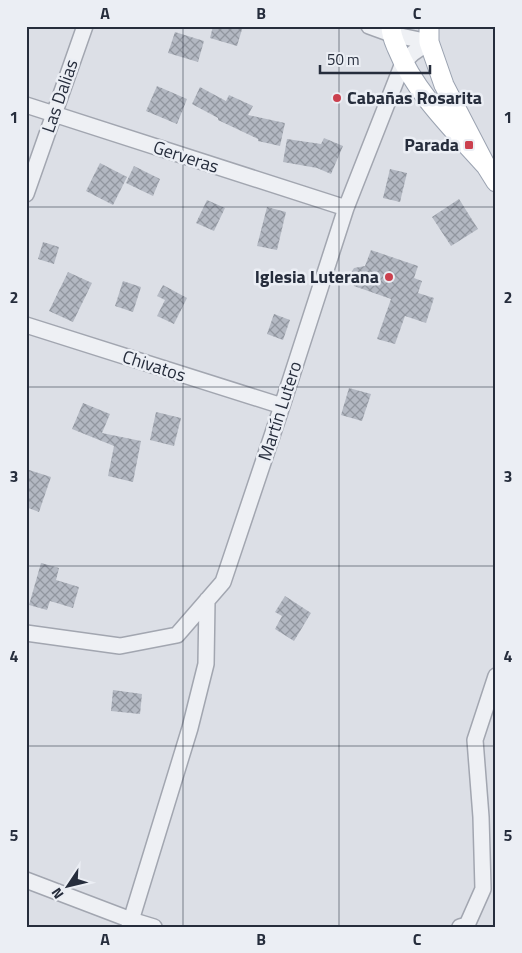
<svg xmlns="http://www.w3.org/2000/svg" width="522" height="953" viewBox="0 0 522 953" font-family="'Titillium Web',sans-serif">
	<defs>
		<pattern id="building-cross-hatch" width="8" height="8" patternUnits="userSpaceOnUse" patternTransform="scale(1.25)"><rect width="8" height="8" fill="#b3b8c2"/><path d="M0 0l8 8M0 8l8-8" fill="none" stroke="#91969f"/></pattern>
	</defs>
	<rect width="100%" height="100%" fill="#dcdfe6"/>
	<path fill="url(#building-cross-hatch)" d="M213,26H243L237,46L210,38Z
		M175,32L204,41L198,62L168,53Z
		M157,86L187,99L177,124L146,111Z
		M200,87L226,101L229,95L253,106L248,115L285,123L280,146L258,141V139L218,120V118L192,104Z
		M324,138L343,146L331,174L317,168L283,162L287,139L321,144Z
		M100,163L127,177L113,205L86,191Z
		M134,166L160,179L153,196L126,183Z
		M390,169L407,173L400,202L383,198Z
		M459,199L478,229L451,246L432,217Z
		M207,200L225,208L214,231L196,223Z
		M267,207L286,212L277,250L257,246Z
		M43,242L59,247L54,264L38,259Z
		M371,250L418,266L414,278L422,281L418,293L434,298L426,323L405,316L395,344L377,339L391,299L354,286L349,276L354,268L365,266Z
		M68,272L92,283L73,322L49,311Z
		M123,281L141,287L133,312L115,306Z
		M163,285L187,298L174,324L157,316L165,300L157,296Z
		M274,314L290,320L283,340L267,334Z
		M349,388L371,394L362,421L341,415Z
		M83,403L110,414L102,433L141,441L133,482L108,476L114,446L72,429Z
		M156,412L181,418L174,446L150,440Z
		M26,469L51,477L39,512L26,507Z
		M41,563L59,568L56,580L79,587L73,608L50,601L47,610L29,605Z
		M285,596L311,613L294,641L275,629L282,616L275,612Z
		M113,690L142,694L140,714L111,711Z"/>
	<g fill="none" stroke-linecap="round" stroke-linejoin="round">
		<g stroke="#a2a6b0" stroke-width="18">
			<path id="minor" d="M369,26L391,34L429,42
				M26,105L346,208
				M26,194L85,26
				M26,325L282,406
				M26,633L120,646L177,635L223,582L282,406L346,208L403,63L413,53L429,42
				M26,880L131,920L154,927
				M129,927L190,728L206,664L207,600
				M460,927L467,925L483,889L481,817L475,740L496,676"/>
		</g>
		<g stroke="#9ba3b1" stroke-width="21">
			<path id="major" d="M391,26C391,35 394,41 397,48C415,93 454,130 486,166
				M429,26V42L444,85L486,166L496,182"/>
		</g>
		<use href="#minor" stroke="#eef0f4" stroke-width="15"/>
		<use href="#major" stroke="#fff" stroke-width="19"/>
	</g>
	<path fill="none" stroke="#262d3c" stroke-width="1" stroke-opacity="0.55" d="M183,26V927M339,26V927M26,207H496M26,387H496M26,566H496M26,746H496"/>
	<g fill="#cb404e" stroke="#ebeef4" stroke-width="2">
		<circle cx="337" cy="98" r="5"/>
		<rect x="464" y="140" width="10" height="10" rx="2.5"/>
		<circle cx="389" cy="277" r="5"/>
	</g>
	<g text-anchor="middle" stroke-width="5" stroke-linejoin="round" paint-order="stroke">
		<g font-size="18" fill="#262d3c" stroke="#ebeef4">
			<text transform="translate(60 96) rotate(-71)" y="6">Las Dalias</text>
			<text transform="translate(186 157) rotate(18)" y="6">Gerveras</text>
			<text transform="translate(154 366) rotate(18)" y="6">Chivatos</text>
			<text transform="translate(280 411) rotate(-72)" y="6">Martín Lutero</text>
		</g>
		<g font-size="18" font-weight="bold" fill="#262d3c" stroke="#ebeef4" text-anchor="end">
			<text x="347" y="104" text-anchor="start">Cabañas Rosarita</text>
			<text x="459" y="151">Parada</text>
			<text x="379" y="283">Iglesia Luterana</text>
		</g>
	</g>
	<rect width="522" height="953" fill="none" stroke="#ebeef4" stroke-width="55"/>
	<g transform="translate(68 886) rotate(235)" stroke="#ebeef4" stroke-width="4" paint-order="stroke">
	<path d="M0-4L9 19L0 12L-9 19Z" fill="#262d3c"/>
	<text y="-8" font-size="14" font-weight="bold" text-anchor="middle" fill="#262d3c">N</text>
	</g>
	<path d="M320 65v8h110v-8" fill="none" stroke="#262d3c" stroke-width="2.5"/>
	<text x="327" y="65" font-size="15" fill="#262d3c" stroke="#ebeef4" stroke-width="4" paint-order="stroke">50 m</text>
	<rect x="28" y="28" width="466" height="898" fill="none" stroke="#262d3c" stroke-width="2"/>
	<g font-size="16" text-anchor="middle" font-weight="bold" fill="#262d3c">
		<text x="105" y="19">A</text>
		<text x="261" y="19">B</text>
		<text x="417" y="19">C</text>
		<text x="14" y="123">1</text>
		<text x="508" y="123">1</text>
		<text x="14" y="303">2</text>
		<text x="508" y="303">2</text>
		<text x="14" y="482">3</text>
		<text x="508" y="482">3</text>
		<text x="14" y="662">4</text>
		<text x="508" y="662">4</text>
		<text x="14" y="841">5</text>
		<text x="508" y="841">5</text>
		<text x="105" y="945">A</text>
		<text x="261" y="945">B</text>
		<text x="417" y="945">C</text>
	</g>
</svg>
